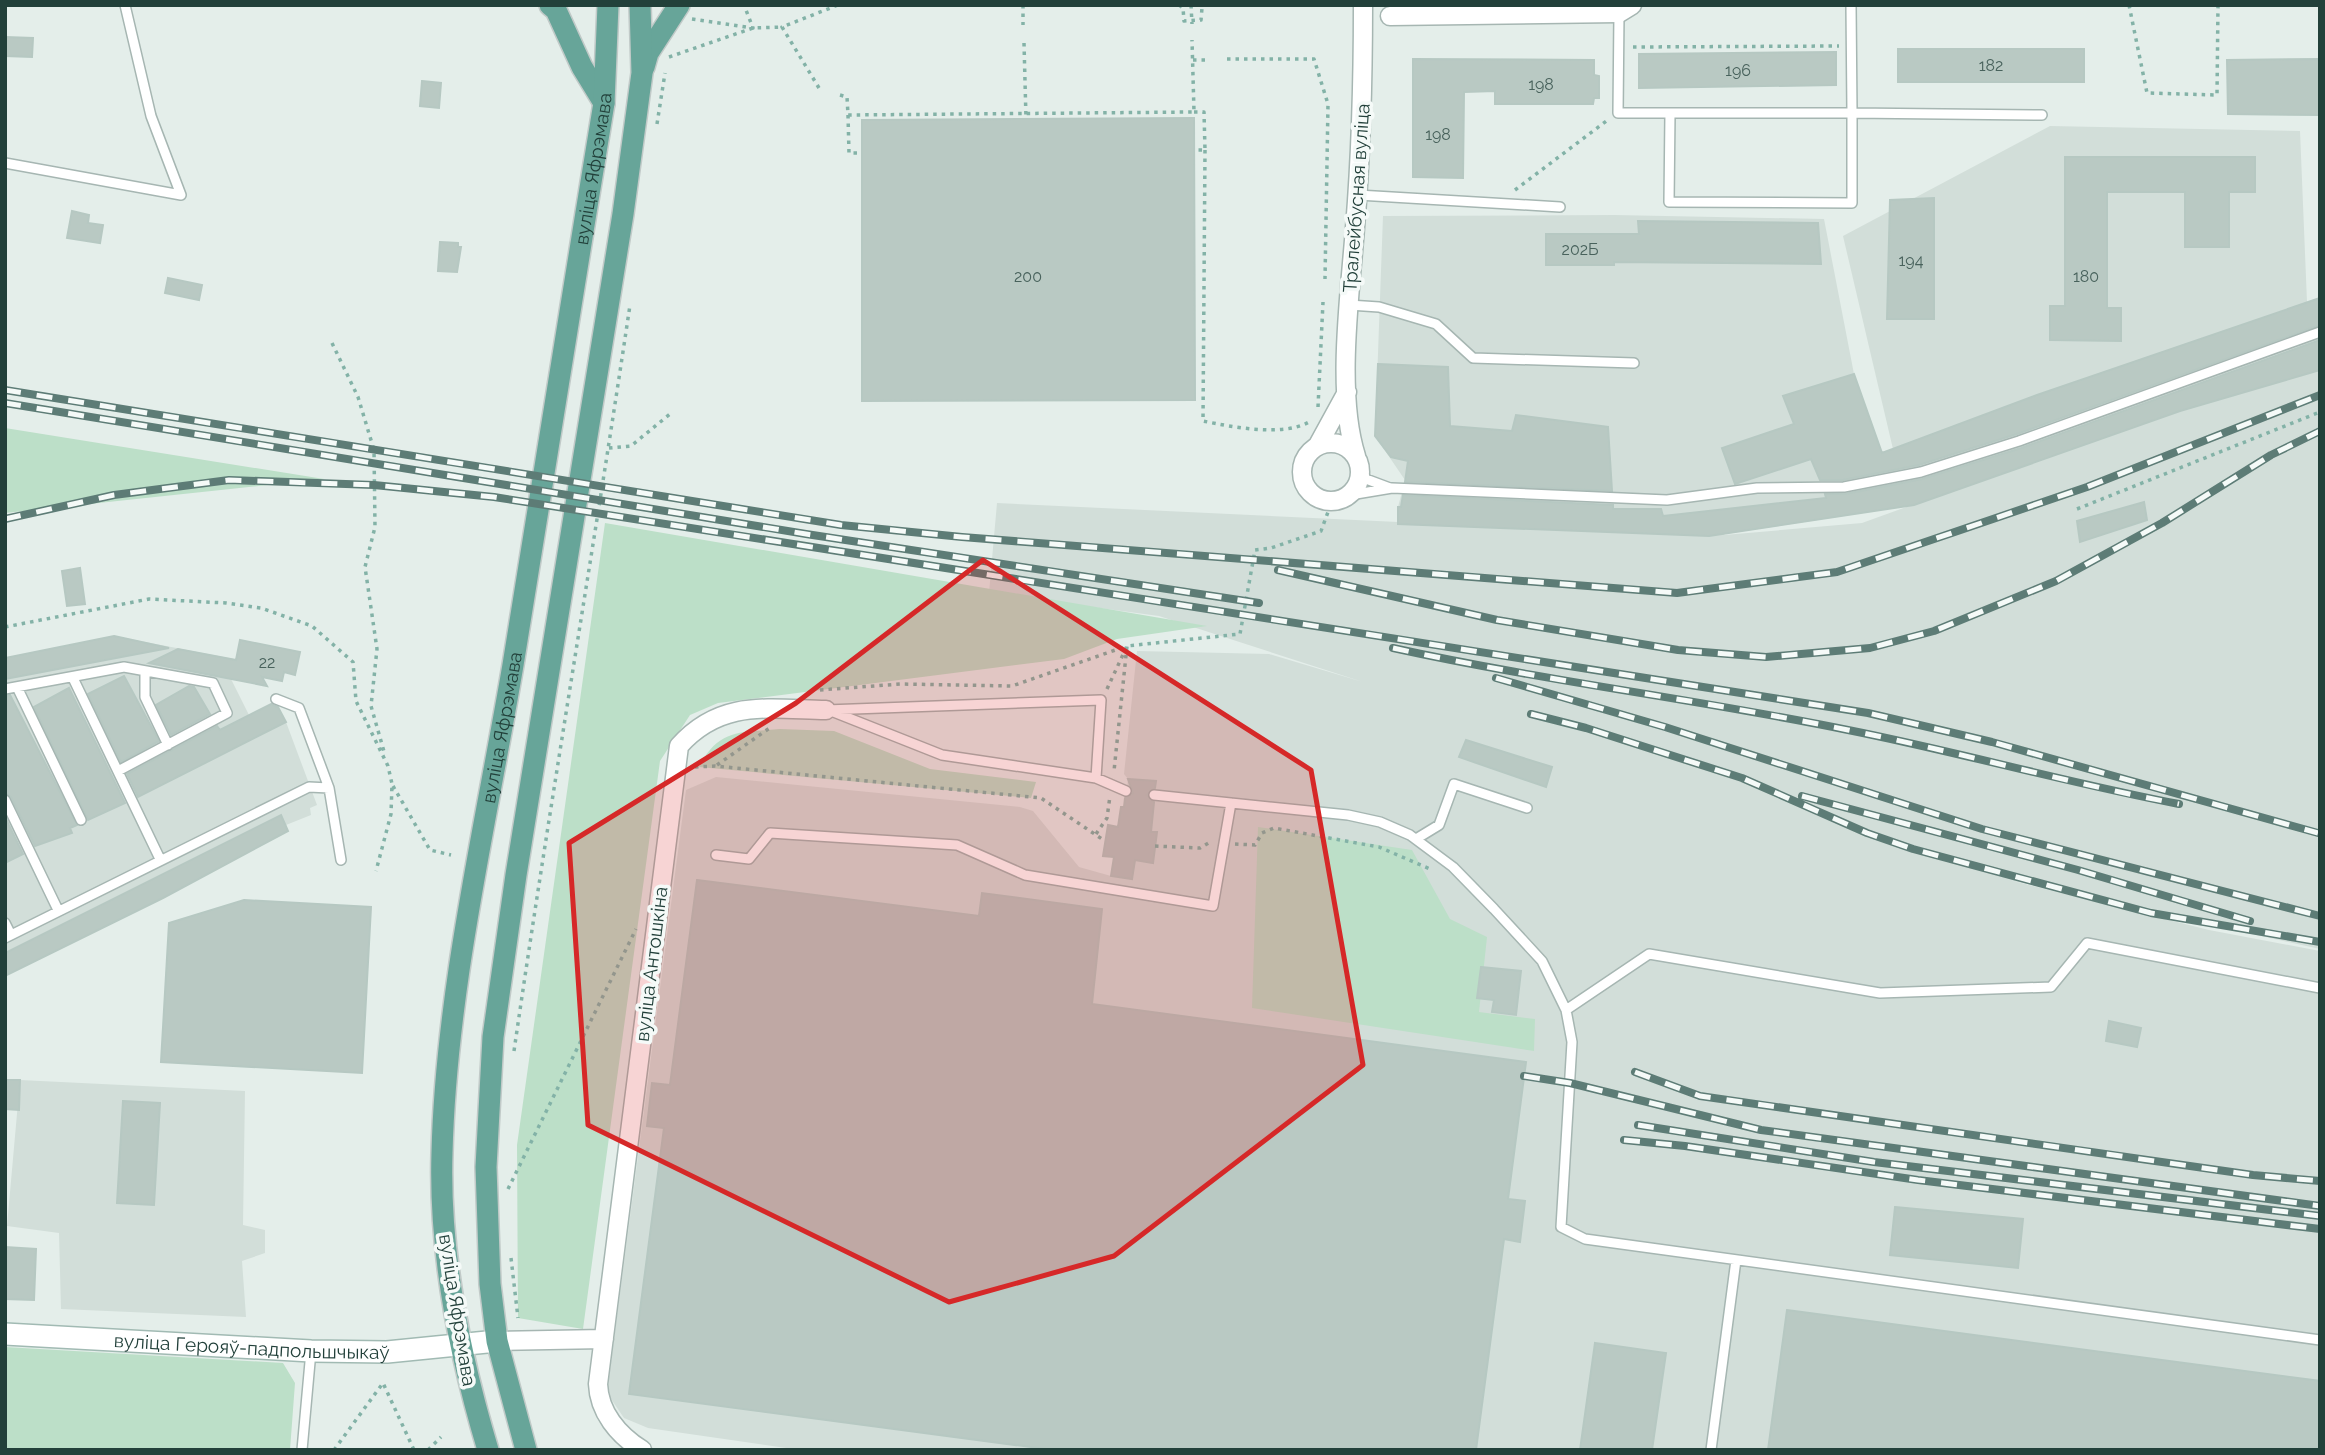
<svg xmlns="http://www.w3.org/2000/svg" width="2325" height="1455" viewBox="0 0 2325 1455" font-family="Raleway,sans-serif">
	<rect width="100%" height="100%" fill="#e4eeea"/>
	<path fill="#d2ded9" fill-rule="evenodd" d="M2050,126L2300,131L2307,302L2320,298V949L2009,880L2209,930L2320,951V1450H800L648,1428L624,1418L607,1393L686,790L716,777L1020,807L1033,811L1079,867L1111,876L1114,857L1103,856L1108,825L1118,827L1121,807H1125L1128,779L1124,774L1137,651L1269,654L1363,682L1159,616L989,593L997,503L1398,522V507L1405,480L1375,436L1383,216L1614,215L1824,219L1854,374L1877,438L1831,452L1834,463L1893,449L1843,236ZM1909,506L1862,523L1724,535L1725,534Z
		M114,636L234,659L230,677L259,735L286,722L317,805L310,808L311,815L286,825L288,831L163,898L5,976V658Z
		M20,1080L245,1091L243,1225L265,1230V1253L242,1261L246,1317L61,1309L59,1233L7,1226Z"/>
	<path fill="#bcdfc8" d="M5,428L324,479L5,513Z
		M605,523L1207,626L1117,639L1064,659L718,703L690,715L660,761L583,1329L518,1318L517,1145Z
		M780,729L834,731L930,769L1036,782L1031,798L699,767C719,728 741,733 780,729Z
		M1258,827L1412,850L1450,919L1487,937L1479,1012L1535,1019L1534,1051L1252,1008Z
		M5,1347L283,1363L295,1383L290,1450H5Z"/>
	<path fill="#b9c9c3" stroke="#b6c8c2" stroke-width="2" d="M5,37L33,38L32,57L5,56Z
		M1898,49H2084V82H1898Z
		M1836,52V85L1639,88V54Z
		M1413,59L1594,60V75L1599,76V98H1594L1593,104H1495V91L1464,92L1463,178L1413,177Z
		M2320,59V115L2228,114L2227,60Z
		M422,81L441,83L439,108L420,106Z
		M1194,118L1195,400L862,401V120Z
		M2065,157H2255V192H2229V247H2185V192H2107V308H2121V341L2050,340V306H2065Z
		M1934,198V319H1887L1890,200Z
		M72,211L89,215L88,223L103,225L100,243L67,238Z
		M1638,221L1818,223L1821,264L1614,262V265H1546V234H1639Z
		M440,242L458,243V247H461L457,272L438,271Z
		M168,278L202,285L199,300L165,293Z
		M2320,298V325L2017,434L1919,465L1843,480H1820L1811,459L1735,484L1722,448L1794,424L1783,396L1854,374L1882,453L2037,395Z
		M2320,340V370L2180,411L1914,505L1709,536L1398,524V507H1401L1403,495L1613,505V509H1661L1663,516L1826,498L1825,494H1845L1922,479L2021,448Z
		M1378,364L1448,367L1450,426L1512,431L1516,415L1608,427L1612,491L1405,482L1408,461L1391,457L1375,436Z
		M2144,502L2147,520L2080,542L2077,521Z
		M80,568L85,604L67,606L62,571Z
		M114,636L169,648L5,679V658Z
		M240,640L300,652L295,675L284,672L282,681L262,677L267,686L149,663L178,649L236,660Z
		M124,676L159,741L121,762L88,694Z
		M189,686L194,687L210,714L171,735L156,705Z
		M69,688L125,803L88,820L34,707Z
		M10,695L77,825L70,828L72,833L35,846L11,797L5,793V696Z
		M271,704L278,707L286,722L138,797L127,774L217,726L220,730Z
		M1466,740L1552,767L1546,787L1459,757Z
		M1128,779L1156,781L1155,788L1147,795L1154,802L1151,832H1157L1153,863L1135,860L1132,879L1111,876L1114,857L1103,856L1108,825L1118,827L1121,807H1124L1125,798L1133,793Z
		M281,815L288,831L163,898L5,976V953Z
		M5,817L23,854L5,863Z
		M697,880L979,916L982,893L1102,909L1092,1004L1526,1062L1508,1199L1525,1201L1520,1242L1504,1239L1476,1450H1053L629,1394L664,1128L647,1126L652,1083L670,1085Z
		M244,900L371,907L362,1073L161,1062L169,923Z
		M1481,967L1521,971L1516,1015L1492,1012L1494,1000L1477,998Z
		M2109,1021L2141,1028L2137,1047L2106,1041Z
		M5,1080H20L19,1110L5,1109Z
		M123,1101L160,1103L154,1205L117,1203Z
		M1895,1207L2023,1219L2018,1268L1890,1255Z
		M5,1247L36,1249L34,1300L5,1299Z
		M1787,1310L2320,1381V1450H1768Z
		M1595,1343L1666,1353L1652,1450H1580Z"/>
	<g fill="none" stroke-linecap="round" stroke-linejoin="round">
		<g stroke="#a6b6b2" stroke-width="12">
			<path id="lane" d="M125,5L151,116L181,195
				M1619,13L1618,113H1852L1851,5
				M1670,113L1669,202L1852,203V113L2042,115
				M5,163L181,195
				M1358,195L1560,207
				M1349,305L1379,307L1436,324L1473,358L1634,363
				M1361,469L1366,479L1390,488
				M1350,495L1392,488L1667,500L1757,488L1844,487L1921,472L2019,441L2320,332
				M145,671V697L168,745
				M73,678L160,859
				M17,687L81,820
				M5,689L124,667L213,683L227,713L118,771
				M276,699L299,708L329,788L341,860
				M826,710L1101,700L1096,778
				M831,711L942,755L1096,778L1126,791
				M1154,795L1348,815L1380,822L1410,835L1453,867L1494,909L1542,961L1566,1010L1572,1042L1561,1227L1585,1239L2320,1340
				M5,800L58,910
				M1416,839L1439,825L1454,784L1527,808
				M716,855L749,859L770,833L957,845L1025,875L1213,906L1231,803
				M5,923L11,935
				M5,938L309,787L329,788
				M1566,1010L1649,954L1880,993L2051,987L2087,943L2320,988
				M302,1450L311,1351
				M1711,1450L1736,1260"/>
		</g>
		<g stroke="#a6b6b2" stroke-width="21">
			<path id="street" d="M1390,16L1619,13L1632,5
				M1302 472a29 29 0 1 1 58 0a29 29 0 1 1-58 0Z
				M1318,445L1347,392
				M1356,456C1336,393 1350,295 1355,228C1361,154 1363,80 1363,5
				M497,1341L604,1339
				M642,1450C618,1435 599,1412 598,1384L679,746C721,699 768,709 826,710"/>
		</g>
		<g stroke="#a1bab3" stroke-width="24">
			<g id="secondary">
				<path id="s1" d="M5,1334L311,1351L387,1352L497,1341"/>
			</g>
		</g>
		<g stroke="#c1cac8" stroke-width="24">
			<g id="primary">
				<path d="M550,5L556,10L582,67L604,103"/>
				<path d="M644,67L648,53L679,5"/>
				<path id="s2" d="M488,1450C460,1357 439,1250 442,1153C446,991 486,824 513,665C544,477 573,290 604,103L608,5"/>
				<path d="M526,1450L497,1341L490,1284L486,1167L493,1037L516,875L623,214L642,73L640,5"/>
			</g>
		</g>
		<path stroke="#83b2a7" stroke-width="3.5" stroke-dasharray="3.5 5" stroke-linecap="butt" d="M1023,5V25
			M1179,5L1183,8L1184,21L1201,20L1202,8L1206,5
			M1191,5L1192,24
			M2129,5L2147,93L2217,95L2218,5
			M692,19L753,28L744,5
			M1024,43L1026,119
			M1633,47L1839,46
			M669,57L753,28L782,27
			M1227,59H1314L1328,104L1325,279
			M1193,60H1210
			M819,88L782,27L838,5
			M840,95L847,97L848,115L1194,112L1192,40
			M1194,112H1204L1205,150H1194
			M848,115L849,153H861
			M657,124L665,73
			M1205,150L1203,421C1232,427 1283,437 1309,422
			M1515,190L1609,119
			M332,343L358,397L374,450L375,527L365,567L377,649L371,706L385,755
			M1318,407L1323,302
			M609,448L631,446L670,414
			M2077,509L2320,412
			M5,627L149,599L226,603L261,608L312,626L353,662L356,701L388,766L392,784L391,814L376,871
			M1107,689L1127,646L1240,634L1255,550L1271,548L1321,531L1332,501
			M820,690L901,684L1012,686L1127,646L1114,771
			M717,765L771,727
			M695,767L715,766L1041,798L1105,841
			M393,786L430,850L451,855
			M1096,834L1107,818L1110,796
			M1235,844L1255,845L1262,833L1274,828L1379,847L1430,869
			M1155,846L1200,848L1210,842
			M514,1051C550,802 593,554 630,305
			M508,1189L636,929
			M511,1258L518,1318
			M334,1450L383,1383L414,1450
			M428,1450L441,1437"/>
		<use href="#lane" stroke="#fff" stroke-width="9"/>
		<use href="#street" stroke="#fff" stroke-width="18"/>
		<use href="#secondary" stroke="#fff" stroke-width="21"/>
		<use href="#primary" stroke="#67a599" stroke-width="21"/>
		<g stroke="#5d7c76" stroke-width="8">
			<path id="rail" d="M5,390L841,525L962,537L1677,593L1837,572L2087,487L2320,395
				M5,403L806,534L1259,603
				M5,519L114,495L229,480L374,485L494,497L1868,713L1992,742L2318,833
				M1278,570L1497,620L1678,650L1766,657L1870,648L1934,631L2056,581L2162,523L2271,455L2320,431
				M1393,648C1544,681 1697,699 1848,730C1959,752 2068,783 2179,804
				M1496,678L1665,727L1982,829L2320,916
				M1531,714L1586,728L1742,778L1867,833L1913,849L2151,913L2320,942
				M1802,796L2078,870L2250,921
				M1635,1072L1700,1096L2253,1175L2320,1181
				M1524,1076L1570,1083L1761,1130L2320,1206
				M1638,1125L1874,1162L2320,1216
				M1624,1140L1685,1146L1918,1180L2320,1229"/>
		</g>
		<use href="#rail" stroke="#f5faf8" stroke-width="5" stroke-dasharray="16" stroke-linecap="butt"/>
	</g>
	<path fill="#d62828" fill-opacity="0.2" stroke="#d62828" stroke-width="5" stroke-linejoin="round" d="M983,560L1311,770L1363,1065L1114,1256L949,1302L588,1125L569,843L796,703Z"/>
	<g text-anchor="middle" stroke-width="7" stroke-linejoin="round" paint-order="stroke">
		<g font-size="16" fill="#48625c">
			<text x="1991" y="71">182</text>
			<text x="1738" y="76">196</text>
			<text x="1541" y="90">198</text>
			<text x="1438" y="140">198</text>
			<text x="1580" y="255">202Б</text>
			<text x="1911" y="266">194</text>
			<text x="1028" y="282">200</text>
			<text x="2086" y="282">180</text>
			<text x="267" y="668">22</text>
		</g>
		<g font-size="19" fill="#22403a" stroke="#f5faf8">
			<text dy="7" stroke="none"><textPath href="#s2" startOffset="1298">вуліца Яфрэмава</textPath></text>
			<text transform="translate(1356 198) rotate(-86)" y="7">Тралейбусная вуліца</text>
			<text dy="7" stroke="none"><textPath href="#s2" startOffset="732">вуліца Яфрэмава</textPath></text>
			<text transform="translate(651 964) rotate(-83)" y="7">вуліца Антошкіна</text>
			<text transform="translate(458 1310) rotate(81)" y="7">вуліца Яфрэмава</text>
			<text dy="7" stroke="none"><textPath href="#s1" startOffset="247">вуліца Герояў-падпольшчыкаў</textPath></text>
		</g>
	</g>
	<rect width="2325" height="1455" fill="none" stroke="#22403a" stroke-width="14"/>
</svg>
